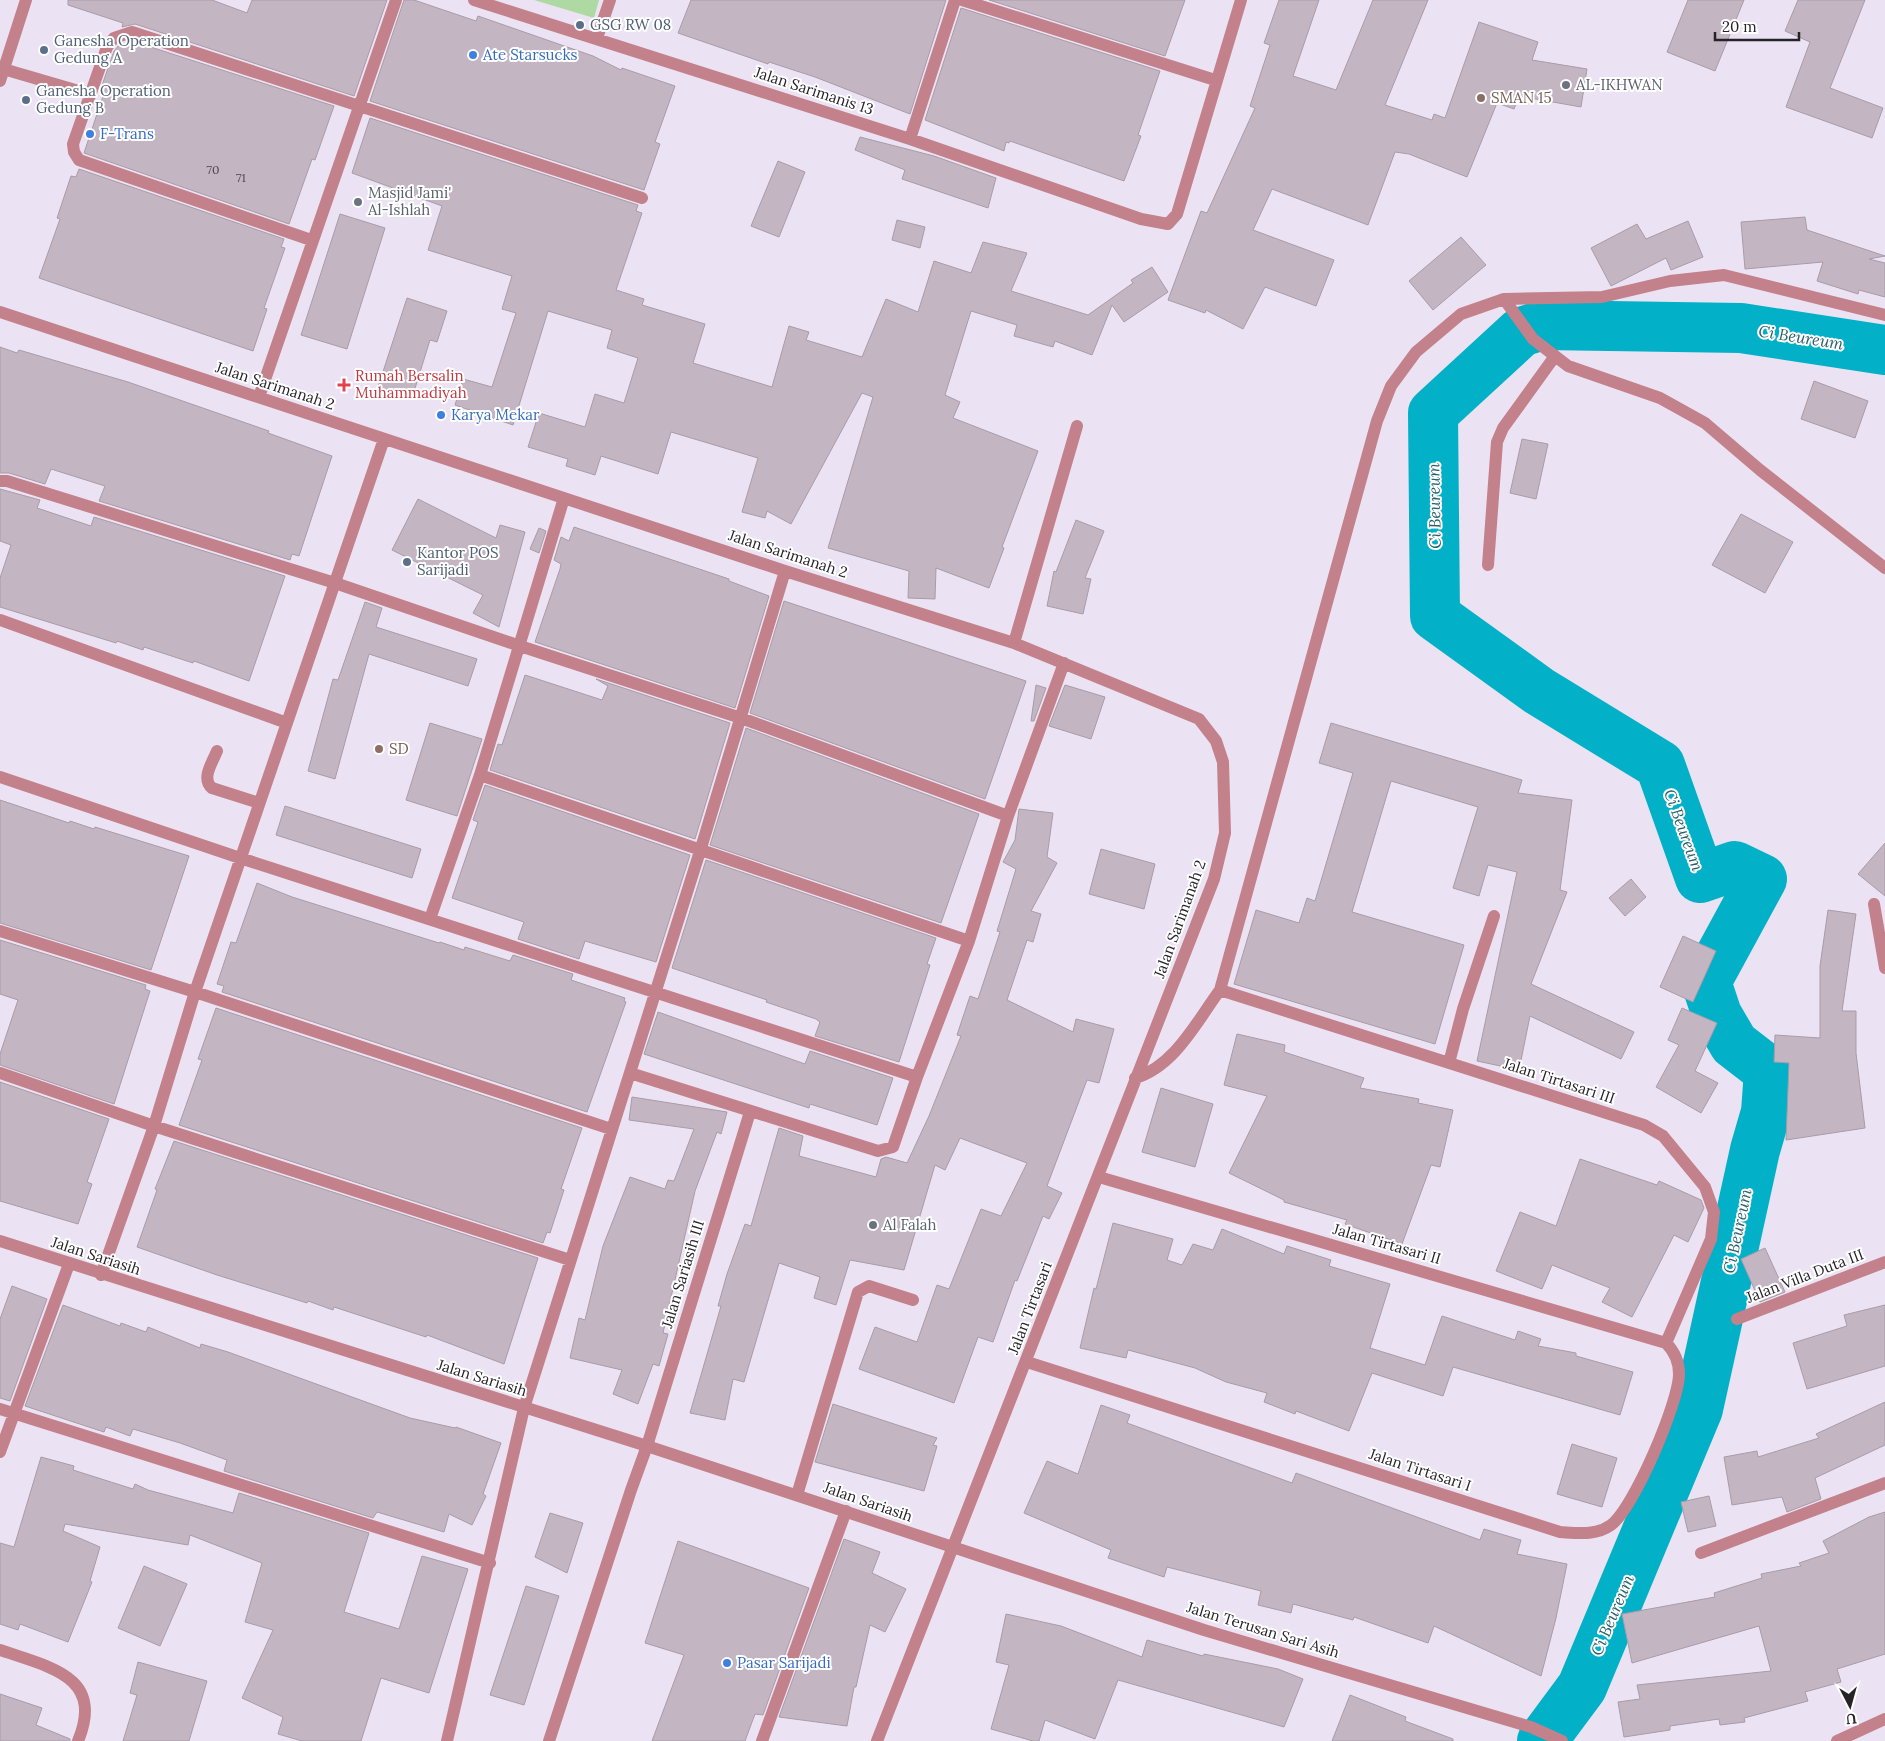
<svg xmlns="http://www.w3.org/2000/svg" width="1885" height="1741" viewBox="0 0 1885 1741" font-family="Lora,serif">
	<rect width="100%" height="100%" fill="#ebe3f3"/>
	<path fill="#afd9a3" d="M534,0H599L594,18Z"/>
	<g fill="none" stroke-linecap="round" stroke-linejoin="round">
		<path stroke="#02b0c8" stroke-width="50" d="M1542,1741L1582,1687L1698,1409L1755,1150L1766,1112L1769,1071L1734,1044L1717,1015L1706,982L1762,879L1735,866L1700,878L1660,765L1539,691L1435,616L1433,413L1521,332L1543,325L1741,328L1885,350"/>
	</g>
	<path fill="#c3b5c2" stroke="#a99ba8" d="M68,0H212L247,13L252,0H387L354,96L135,24L122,27L123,23L68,5Z
		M404,0H414L476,21L478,16L593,56L621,70L622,68L675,86L655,142L660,144L644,190L370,101Z
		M691,0H946L910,114L815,77L769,62L768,64L678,33Z
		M989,0H1185L1165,56Z
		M1279,0H1319L1293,76L1336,90L1373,0H1428L1385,105L1432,120L1434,114L1445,118L1479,22L1538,42L1532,60L1587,69L1581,107L1519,96L1514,109L1497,103L1467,177L1409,154L1395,152L1368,225L1272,189L1253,230L1334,260L1316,306L1265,287L1243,329L1206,310L1205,313L1168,300L1201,211L1207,213L1255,108L1250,106L1270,45L1264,43Z
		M1688,0H1744L1715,71L1667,52Z
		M1798,0H1865L1830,88L1883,108L1872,138L1786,107L1810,42L1785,31Z
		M961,8L1160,71L1138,135L1141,136L1124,181L1010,141L1009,143L1006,142L1004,151L925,120Z
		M132,41L334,106L315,160L312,159L289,224L84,153L104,93L100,91L114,51L119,45Z
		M370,118L638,205L636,211L642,213L616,290L644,299L642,305L705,324L693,363L772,387L789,326L809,332L806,340L862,357L886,299L918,312L934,261L971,273L983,242L1027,253L1011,291L1088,315L1133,283L1131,280L1152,267L1168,292L1124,322L1112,305L1092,355L1055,341L1053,347L1014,336L1017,325L971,311L945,395L960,402L953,418L1038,451L1002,547L1004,548L989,588L936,568L935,599L908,598L909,571L828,548L873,397L862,393L791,524L767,511L765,518L742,512L758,458L671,432L658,474L601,456L595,475L566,466L568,459L528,447L539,413L585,427L595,394L624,403L638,358L607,348L612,330L548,311L513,425L455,405L463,379L492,387L516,313L502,309L512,276L428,250L442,206L352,173Z
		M860,137L934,156L996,178L988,208L902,179L905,170L855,150Z
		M778,161L805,172L779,237L751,226Z
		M79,169L284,239L281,247L285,248L264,308L267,309L253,351L39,278L60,219L57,218L71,176L76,177Z
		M340,214L385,228L347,349L301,335Z
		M1805,217L1807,230L1885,256L1869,259L1885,263V297L1859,290L1858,294L1817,281L1823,262L1745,269L1741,222Z
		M897,220L925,227L920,248L892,240Z
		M1688,221L1703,257L1671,270L1666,258L1611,286L1591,248L1637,224L1646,239Z
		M1461,237L1486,265L1433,310L1409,281Z
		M407,298L447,311L437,342L430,340L412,398L378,387Z
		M0,347L17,353L19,350L128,382L269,431L268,433L332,456L299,556L292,554L290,560L99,501L105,486L51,469L45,484L9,473H0Z
		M1814,381L1868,401L1855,438L1801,419Z
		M1522,439L1548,444L1536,499L1510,493Z
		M0,489L40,500L37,508L91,526L94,517L285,576L249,681L194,661L193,663L144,647L143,650L117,641L116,643L0,607V578L11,545L0,541Z
		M418,499L496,538L500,525L525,532L499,627L473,613L483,595L392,550Z
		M1741,514L1793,542L1765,593L1712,565Z
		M1076,520L1104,531L1085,578L1091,579L1083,614L1047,606L1054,571L1056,572Z
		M574,527L729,579V581L769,596L735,708L535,642L560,569L561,564L554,560L561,537L569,541Z
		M539,528L546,531L539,553L530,549Z
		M784,601L1026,681L985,799L750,713Z
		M365,602L382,608L376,627L477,659L468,686L369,654L335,779L308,771L333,679L338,680Z
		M525,675L602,700L608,686L596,679L730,723L695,839L490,770L498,744L502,745Z
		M1036,685L1046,688L1034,721H1031Z
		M1065,685L1105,697L1091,739L1049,726Z
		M430,723L482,739L457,816L406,800Z
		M1331,723L1522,780L1518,793L1572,800L1560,890L1567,892L1531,984L1634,1032L1621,1059L1530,1016L1519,1070L1477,1061L1517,872L1488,865L1479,896L1453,888L1478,807L1391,781L1352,912L1464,945L1435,1044L1234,984L1256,910L1299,923L1307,898L1315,901L1353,773L1319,763Z
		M746,728L979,814L941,923L710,845Z
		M485,785L690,855L656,962L585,941L579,959L518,939L524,922L452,898L478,822L473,820Z
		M0,800L69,823L70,821L94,829L95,827L189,856L151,970L0,923Z
		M285,806L421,849L412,878L276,835Z
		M1019,809L1053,813L1047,857L1057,863L1031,911L1041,914L1033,942L1027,940L1007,1000L1073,1032L1076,1019L1114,1029L1099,1083L1087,1080L1047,1186L1062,1193L1049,1219L1043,1216L1017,1281L1015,1280L993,1342L978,1337L954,1403L859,1369L875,1327L917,1342L937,1285L949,1289L981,1209L1001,1216L1027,1163L960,1138L945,1170L935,1165L904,1270L850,1260L836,1305L814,1298L820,1277L779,1263L744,1382L733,1379L725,1420L690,1413L721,1306H718L727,1274L745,1224L751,1226L779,1128L803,1136L799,1156L876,1177L881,1159L886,1157L907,1163L929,1116L961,1036L957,1035L970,996L978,999L1000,932L997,931L1016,869L1003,862L1015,840Z
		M1885,843V896L1858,874Z
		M1101,849L1155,864L1144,909L1089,894Z
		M706,860L936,938L927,964L930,965L899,1062L815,1036L820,1022L816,1019L766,1002L767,1000L672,968Z
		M1631,879L1646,897L1625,916L1609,898Z
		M257,883L292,897L439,943L440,942L464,950L465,947L510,961L513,955L573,974L571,980L625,998L624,1001L626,1002L587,1112L222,992L224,986L217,984L231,942L236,943Z
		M1828,910L1856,914L1842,1011H1856V1053L1865,1128L1786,1140L1789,1063L1774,1062L1775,1035L1820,1038V966Z
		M1683,936L1716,951L1693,1002L1660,987Z
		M0,940L146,985L145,989L150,991L114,1104L0,1065V1054L18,1000L0,994Z
		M216,1008L582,1128L561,1189L564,1190L550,1233L547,1232L543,1243L179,1125L202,1060L198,1059Z
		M1682,1008L1717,1023L1695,1071L1718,1083L1701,1113L1656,1087L1679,1045L1668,1040Z
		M658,1012L805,1064L810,1051L893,1078L877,1125L810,1104L809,1108L644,1054Z
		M1237,1034L1285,1045L1284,1052L1364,1078L1360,1088L1419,1099L1418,1103L1453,1110L1440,1167L1431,1165L1402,1244L1345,1224L1347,1220L1284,1202V1200L1229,1173L1267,1096L1224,1085Z
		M0,1082L109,1119L87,1182L92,1184L78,1224L0,1201Z
		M1161,1088L1213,1104L1195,1167L1142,1152Z
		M632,1097L727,1112L721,1134L717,1132L695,1191L663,1333L668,1334L659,1366L653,1364L638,1404L613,1394L622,1370L570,1358L579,1318L585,1320L603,1246L630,1177L665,1189L668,1180L674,1181L694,1129L629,1120Z
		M174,1141L538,1258L504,1364L427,1335L426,1337L334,1307L333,1310L308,1301L307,1303L217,1275L137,1247L157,1190L155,1189Z
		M1580,1159L1657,1185L1659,1181L1701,1200L1704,1208L1688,1242L1674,1235L1632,1317L1602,1302L1610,1288L1552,1265L1542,1289L1496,1271L1520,1212L1556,1226Z
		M1113,1223L1173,1239L1167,1260L1182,1265L1193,1244L1213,1250L1222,1229L1284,1254L1287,1246L1331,1260L1329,1266L1390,1284L1370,1348L1425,1365L1442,1316L1515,1340L1518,1331L1541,1339L1538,1346L1576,1353V1356L1633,1372L1620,1415L1453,1367L1443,1396L1372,1373L1349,1431L1296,1411L1295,1414L1264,1402L1267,1393L1226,1382L1195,1368L1128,1350L1126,1358L1080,1348L1094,1288L1096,1289Z
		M1765,1248L1785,1292L1760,1302L1741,1259Z
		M12,1286L47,1299L10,1401L0,1398V1319Z
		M63,1305L120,1326L121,1323L146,1332L148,1327L200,1348L201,1344L228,1352L410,1418L455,1428L456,1427L501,1443L483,1494L486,1496L472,1525L449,1514L444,1532L377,1512L373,1518L224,1471L227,1460L180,1443L133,1429L130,1436L106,1427L104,1432L25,1406Z
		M1885,1305V1366L1807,1389L1793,1343L1847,1326L1844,1315Z
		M1885,1402V1445L1815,1478L1821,1499L1787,1512L1782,1497L1732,1505L1724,1457L1757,1451L1758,1457L1819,1438L1816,1434Z
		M833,1404L937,1438L933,1445L937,1446L924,1491L815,1462Z
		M1101,1405L1130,1415L1127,1423L1292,1483L1296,1473L1480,1540L1484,1529L1521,1540L1517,1554L1567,1564L1556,1618L1541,1676L1434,1626L1428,1643L1354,1617L1353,1620L1293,1604L1291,1613L1258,1605L1261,1591L1167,1567L1164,1577L1108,1558L1111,1550L1024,1513L1047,1461L1078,1474Z
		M1572,1444L1617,1458L1602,1507L1557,1494Z
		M41,1457L74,1466L73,1470L133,1489L135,1484L148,1490L233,1513L239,1493L369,1533L344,1612L399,1629L422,1556L468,1569L429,1693L381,1678L361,1741H302L278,1734L283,1717L242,1698L273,1630L245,1622L262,1563L190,1535L188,1545L65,1524L63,1531L100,1547L90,1581L92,1582L68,1642L20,1624L18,1630L0,1624V1543L14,1547Z
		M1709,1496L1716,1526L1688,1532L1681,1502Z
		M1885,1512V1654L1837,1669L1841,1682L1805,1692L1808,1701L1744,1718L1745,1722L1720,1725L1719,1719L1670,1726V1730L1624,1737L1618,1702L1640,1699L1637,1685L1771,1671L1759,1626L1632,1663L1622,1614L1715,1597L1714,1593L1762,1578L1761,1574L1801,1566L1799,1563L1829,1553L1823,1541L1869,1517Z
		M550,1513L583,1523L567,1573L535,1557Z
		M844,1539L880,1552L872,1573L906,1589L885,1632L870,1625L856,1687H854L847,1726L779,1717Z
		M678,1541L809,1588L763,1715L755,1714L745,1741H652L684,1655L645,1643Z
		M144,1566L187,1584L160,1646L118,1628Z
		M526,1586L559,1596L524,1705L490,1695Z
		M1006,1614L1061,1626L1142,1657L1147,1640L1203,1656L1204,1654L1278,1669L1303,1679L1284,1727L1118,1680L1095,1739L1045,1720L1039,1741H1033L991,1729L1009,1665L996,1662Z
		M138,1662L207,1681L189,1741H123L137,1695L130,1693Z
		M0,1694L42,1708L36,1725L70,1739V1741H0Z
		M1350,1695L1406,1717L1405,1721L1453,1739V1741H1332Z"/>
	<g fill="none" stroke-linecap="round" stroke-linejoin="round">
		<path stroke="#c2818b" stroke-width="12" d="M335,583L520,646
			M217,751C212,763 201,779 212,788L259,803
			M762,1741L846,1511"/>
		<path stroke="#c2818b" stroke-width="12" d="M474,0L910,139L1141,219L1168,224L1177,214L1241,0
			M962,0L1215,80
			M597,38L610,0
			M0,68L89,94
			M910,139L955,0
			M311,240L79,160L74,152L73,144L107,47L114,38L132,32L642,198
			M1504,299L1533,339L1568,366L1660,398L1705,423L1760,470L1885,568
			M0,312L785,571L1014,643L1199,719L1216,741L1223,762L1225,833L1214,879L877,1741
			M259,397L396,0
			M0,481H7L335,583
			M1488,565L1497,442L1503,428L1555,356
			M0,620L287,723
			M1014,643L1077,426
			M520,646L741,718L1008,816
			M480,775L969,941
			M0,777L240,858L917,1077
			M1874,904L1885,968
			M430,919L480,775L564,498
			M0,931L195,992L611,1129
			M1220,990L1644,1125L1663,1136L1705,1187L1714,1212L1711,1239L1666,1343
			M1449,1063L1463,1009L1494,916
			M0,1073L154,1126L570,1260
			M630,1073L878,1151L893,1147L917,1077L969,941L1008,816L1064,663
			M1135,1078C1175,1066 1197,1021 1220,990L1377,421L1391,386L1416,352L1461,314L1504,299L1602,297L1670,281L1724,275L1885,315
			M101,1275L154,1126L195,992L384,439
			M1737,1319L1885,1262
			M1027,1362L1560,1532C1577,1533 1596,1536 1611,1525C1634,1508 1679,1402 1679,1374C1679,1362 1675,1352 1666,1343L1099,1177
			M0,1409L490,1563
			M0,1452L69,1264
			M797,1495L858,1292L869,1286L913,1300
			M1701,1553L1885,1483
			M0,1650C49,1667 105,1676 78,1741
			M447,1741L524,1408L701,848L785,571
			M549,1741L631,1490L647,1446L750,1112
			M1837,1741L1885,1719"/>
		<path stroke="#c2818b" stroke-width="12" d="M0,81L26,0
			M0,1241L647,1446L1204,1630L1531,1727L1562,1741"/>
	</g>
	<g fill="#5c6f8a" stroke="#fff" stroke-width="2">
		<circle cx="580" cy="25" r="5"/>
		<circle cx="44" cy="50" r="5"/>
		<circle cx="26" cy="100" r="5"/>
		<circle cx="407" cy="562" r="5"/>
	</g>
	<g fill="#3f7fe0" stroke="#fff" stroke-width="2">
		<circle cx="473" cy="55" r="5"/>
		<circle cx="90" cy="134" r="5"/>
		<circle cx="441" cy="415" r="5"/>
		<circle cx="727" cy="1663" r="5"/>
	</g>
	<g fill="#6b7280" stroke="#fff" stroke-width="2">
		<circle cx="1566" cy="85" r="5"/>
		<circle cx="358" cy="202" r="5"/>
		<circle cx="873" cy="1225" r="5"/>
	</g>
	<g fill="#8d6e63" stroke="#fff" stroke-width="2">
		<circle cx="1481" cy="98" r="5"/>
		<circle cx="379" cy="749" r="5"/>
	</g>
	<path fill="#e0444e" stroke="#fff" stroke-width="2" d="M341.5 377.5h5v5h5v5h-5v5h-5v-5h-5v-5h5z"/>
	<g text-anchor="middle" stroke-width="4" stroke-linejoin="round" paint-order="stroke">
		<g font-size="12" fill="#4d484f">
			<text x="213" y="174">70</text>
			<text x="241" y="182">71</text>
		</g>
		<g font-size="15" fill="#4e5e75" stroke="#fff" text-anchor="start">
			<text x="590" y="30">GSG RW 08</text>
			<text x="54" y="46">Ganesha Operation<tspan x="54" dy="17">Gedung A</tspan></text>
			<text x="36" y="96">Ganesha Operation<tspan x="36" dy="17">Gedung B</tspan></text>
			<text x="417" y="558">Kantor POS<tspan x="417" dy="17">Sarijadi</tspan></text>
		</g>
		<g font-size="15" fill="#366cbe" stroke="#fff" text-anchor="start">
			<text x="483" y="60">Ate Starsucks</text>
			<text x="100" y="139">F-Trans</text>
			<text x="451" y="420">Karya Mekar</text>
			<text x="737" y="1668">Pasar Sarijadi</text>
		</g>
		<g font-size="15" fill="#5b616d" stroke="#fff" text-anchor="start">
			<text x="1576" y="90">AL-IKHWAN</text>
			<text x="368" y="198">Masjid Jami'<tspan x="368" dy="17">Al-Ishlah</tspan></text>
			<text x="883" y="1230">Al Falah</text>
		</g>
		<g font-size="15" fill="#262329" stroke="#fff">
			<text transform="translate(814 91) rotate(18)" y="5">Jalan Sarimanis 13</text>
			<text transform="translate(275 386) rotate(18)" y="5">Jalan Sarimanah 2</text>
			<text transform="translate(788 554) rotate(18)" y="5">Jalan Sarimanah 2</text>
			<text transform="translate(1180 919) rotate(-70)" y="5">Jalan Sarimanah 2</text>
			<text transform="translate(1559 1081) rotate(18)" y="5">Jalan Tirtasari III</text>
			<text transform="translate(1387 1244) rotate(16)" y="5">Jalan Tirtasari II</text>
			<text transform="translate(96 1256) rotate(18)" y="5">Jalan Sariasih</text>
			<text transform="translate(683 1274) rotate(-73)" y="5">Jalan Sariasih III</text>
			<text transform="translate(1805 1276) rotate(-21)" y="5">Jalan Villa Duta III</text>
			<text transform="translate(1030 1308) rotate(-69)" y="5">Jalan Tirtasari</text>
			<text transform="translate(482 1378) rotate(17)" y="5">Jalan Sariasih</text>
			<text transform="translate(1420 1470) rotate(18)" y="5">Jalan Tirtasari I</text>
			<text transform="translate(868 1502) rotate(19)" y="5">Jalan Sariasih</text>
			<text transform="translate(1263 1630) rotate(17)" y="5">Jalan Terusan Sari Asih</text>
		</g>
		<g font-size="15" fill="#785e54" stroke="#fff" text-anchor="start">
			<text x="1491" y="103">SMAN 15</text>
			<text x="389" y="754">SD</text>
		</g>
		<g font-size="15" fill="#be3a42" stroke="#fff" text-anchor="start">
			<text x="355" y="381">Rumah Bersalin<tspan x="355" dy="17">Muhammadiyah</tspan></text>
		</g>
		<g font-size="16" font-style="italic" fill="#29606b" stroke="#fff">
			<text transform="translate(1801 337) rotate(9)" y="6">Ci Beureum</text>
			<text transform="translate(1434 506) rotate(-91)" y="6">Ci Beureum</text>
			<text transform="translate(1684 830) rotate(70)" y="6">Ci Beureum</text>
			<text transform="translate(1737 1231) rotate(-78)" y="6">Ci Beureum</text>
			<text transform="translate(1612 1615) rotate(-67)" y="6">Ci Beureum</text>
		</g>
	</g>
	<g transform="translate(1850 1706) rotate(174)" stroke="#ffffff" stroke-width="4" paint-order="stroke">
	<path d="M0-4L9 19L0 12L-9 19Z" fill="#262329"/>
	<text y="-8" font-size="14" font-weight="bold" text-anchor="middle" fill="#262329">U</text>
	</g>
	<path d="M1715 32v8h84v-8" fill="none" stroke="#262329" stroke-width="2.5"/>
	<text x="1722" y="32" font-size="15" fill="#262329" stroke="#ffffff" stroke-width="4" paint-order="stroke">20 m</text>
</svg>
